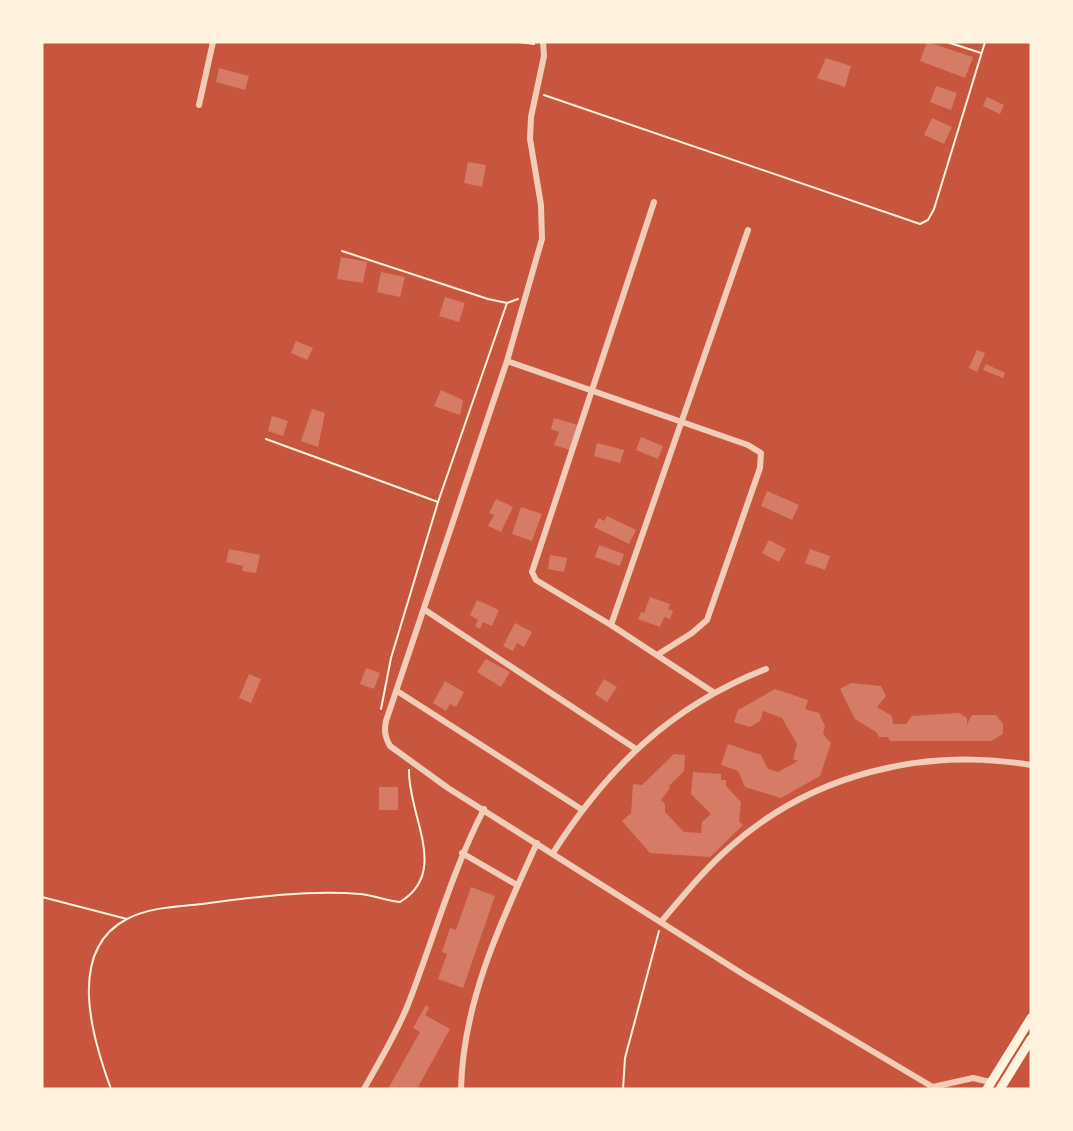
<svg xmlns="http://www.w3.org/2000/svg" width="1073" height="1131" viewBox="0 0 1073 1131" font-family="'Source Sans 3',sans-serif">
	<rect width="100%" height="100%" fill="#c8553d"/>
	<path fill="#d67c66" d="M927,42L973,57L965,78L920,61Z
		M826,58L851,66L845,87L817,78Z
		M219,68L249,76L245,90L216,82Z
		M936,86L957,93L951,110L930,102Z
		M987,97L1004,105L1000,114L983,106Z
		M932,118L952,127L944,144L924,135Z
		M468,162L486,165L482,187L464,183Z
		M341,257L367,262L363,283L337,279Z
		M381,272L405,277L400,297L377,292Z
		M445,297L465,303L459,322L439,316Z
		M296,341L313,348L307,360L291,353Z
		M977,350L985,353L977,372L969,368Z
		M986,364L1005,373L1003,378L983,370Z
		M441,390L463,400L460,415L434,406Z
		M312,409L325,413L318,447L301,441Z
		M272,416L288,421L283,436L268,431Z
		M554,418L578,425L570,450L554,445L559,432L551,429Z
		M641,437L663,446L658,459L636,450Z
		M597,443L624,450L620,463L594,456Z
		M767,491L799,505L792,520L761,506Z
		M496,499L513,507L501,532L488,526L494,515L489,513Z
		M521,507L542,514L532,541L512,534Z
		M607,516L636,530L629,544L594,527L599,518L604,521Z
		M769,540L786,549L779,562L762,553Z
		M599,545L624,554L620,566L595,557Z
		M229,549L260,555L256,573L242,571L243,566L226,562Z
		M810,549L830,556L825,570L805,563Z
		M550,555L567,558L564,572L548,569Z
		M650,597L670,604L668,609L673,611L670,619L664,617L660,627L638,619L641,612L644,613Z
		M477,600L499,610L492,626L483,622L480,629L475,626L478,620L470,615Z
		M515,623L532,632L524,647L517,643L513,651L503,646Z
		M486,659L510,672L501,687L477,672Z
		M366,668L380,673L374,689L360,684Z
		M249,674L261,679L251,703L239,698Z
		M604,679L617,687L607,702L595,694Z
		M445,681L464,692L456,707L450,704L446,711L433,703Z
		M851,683L881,686L886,696L877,707L892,716L893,724H906L912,716L959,713L967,718V724L972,715H996L1003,724V734L991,741H890L888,737H879L876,732L855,719L840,689Z
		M775,689L808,700L805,709L819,713L825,726L823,734L831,743L820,776L781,798L745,787L738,771L721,765L728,744L761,755L768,769L778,772L798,761L793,759L797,744L782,718L763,711L760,721L750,727L734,722L738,710Z
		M674,754L685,755L684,771L669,786L670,788L661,800L665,804V812L684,832L701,833L702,822L711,814L691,794L693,772L721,774V780H726V786L741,802L739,821L743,825L710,857L650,853L622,821L631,813L633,784L642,785Z
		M379,787H398V810H379Z
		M471,887L495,896L463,988L438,979L447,954L442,952L450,928L456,930Z
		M426,1005L429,1008L425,1015L450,1029L417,1089H388L420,1032L413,1028Z"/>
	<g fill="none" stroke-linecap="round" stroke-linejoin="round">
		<path stroke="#fff3e0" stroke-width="2" d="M519,42L534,44
			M947,42L981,53
			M544,95L920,224L928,220L934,209L985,42
			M342,251L488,299L507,303L518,299
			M266,439L438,502
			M381,709L391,658L438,502L507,303
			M42,897L127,919
			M111,1089C93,1040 65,951 127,919C150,907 176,907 202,904C255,897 307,890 360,894C374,895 386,901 400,902C450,872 408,816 409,770
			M623,1089L625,1058L659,931"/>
		<path stroke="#f1ccb7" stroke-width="6" d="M543,42L544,56L531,117L530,139L541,205L542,239L507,361L386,721C384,731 385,737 390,746L448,788L746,976L936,1089
			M199,105L213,42
			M654,202L532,572L536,580L611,625L713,692
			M507,361L748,445L761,453L760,468L707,620L692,633L657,655
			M425,610L636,749
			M611,625L748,230
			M397,691L581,809
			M462,853L517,885
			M553,853C607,768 671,706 766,669
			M661,922C683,896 704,870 729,848C811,774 923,747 1031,765
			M933,1087L973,1078L990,1082
			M364,1089C379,1062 395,1036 407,1007C433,941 451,873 484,809
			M461,1089C463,1001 501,922 537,843"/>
		<path stroke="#fff3e0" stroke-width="9" d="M987,1089L1031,1018
			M1000,1089L1031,1039"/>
	</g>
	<rect width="1073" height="1131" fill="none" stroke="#fff3e0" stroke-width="87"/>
</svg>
